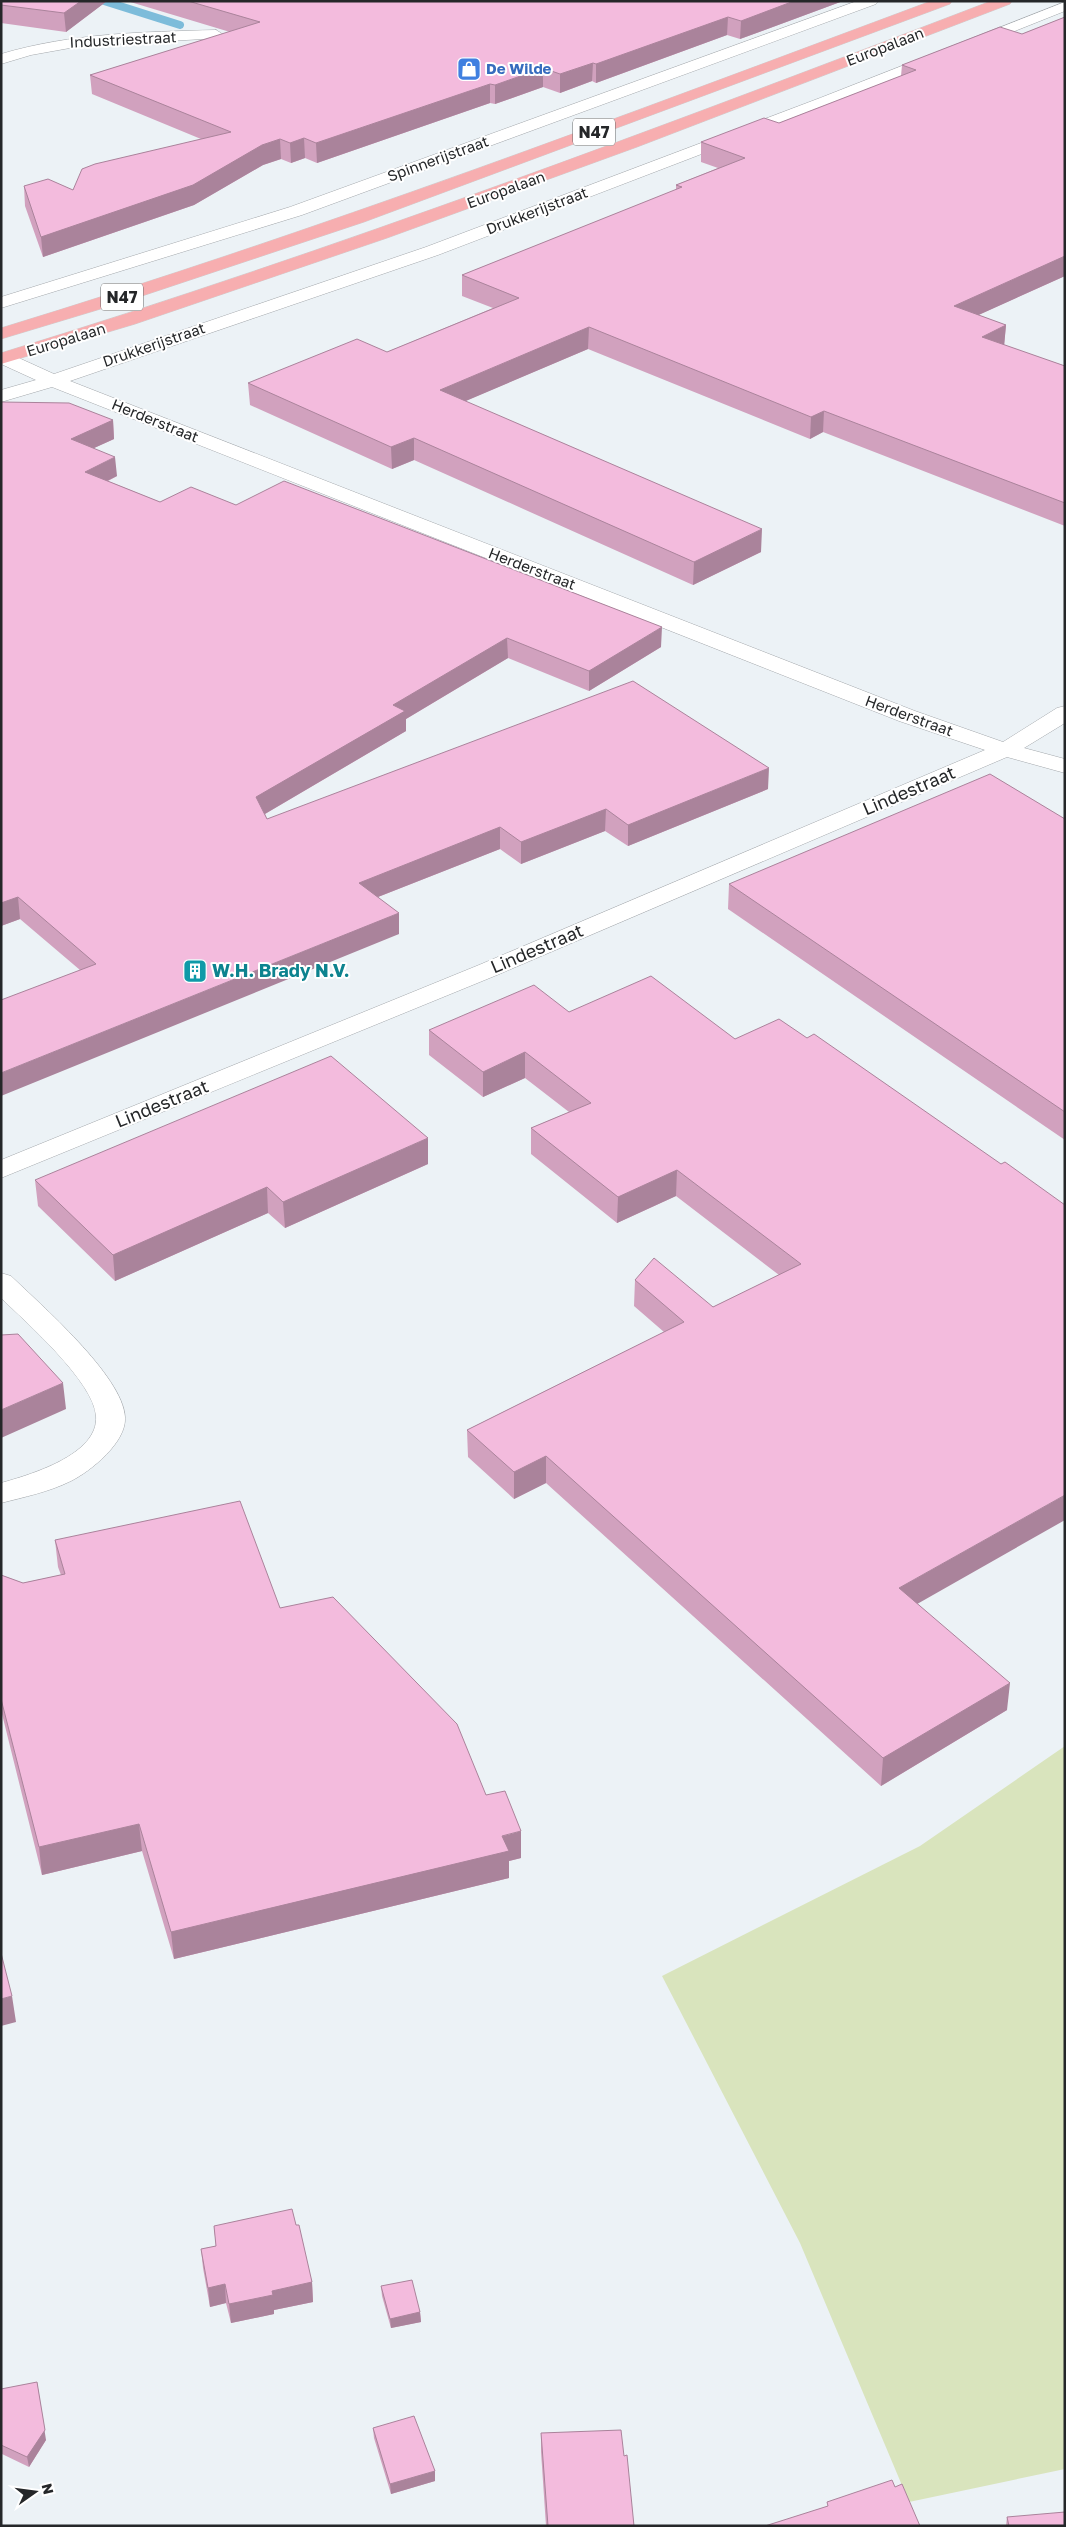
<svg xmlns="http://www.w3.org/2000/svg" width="1066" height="2527" viewBox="0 0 1066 2527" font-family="'Golos Text',sans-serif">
	<rect width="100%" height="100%" fill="#ecf2f6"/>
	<path fill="#d9e4bd" d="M1065,1746V2469L909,2502L800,2243L662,1976L920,1846Z"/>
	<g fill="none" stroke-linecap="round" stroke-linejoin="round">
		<path stroke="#7dbcda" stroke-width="8" d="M104,1L180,25"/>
		<g stroke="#a4a8ac" stroke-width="1">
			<path id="minor" d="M857,1H878L876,4L302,215L1,308V297L290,207Z
				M1065,2V11L832,104L438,255L70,381L915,711L1003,742L1057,708L1065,706V723L1024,748L1065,759V773L1007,757L497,975L1,1178V1160L479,965L985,750L899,721L52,387L1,402V390L36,380L1,364V353L10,354L54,374L426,247L820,98Z
				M216,30L224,35L221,38L81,46L31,55L1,64V54C72,33 143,32 216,30Z
				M1,1273L11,1276C40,1304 123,1376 125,1417C127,1442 91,1471 71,1481C49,1492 24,1497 1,1503V1483C29,1475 99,1455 96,1416C94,1382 26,1322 1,1298Z"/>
		</g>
		<g stroke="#cfcfd0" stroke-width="1">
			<path id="highway" d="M931,1H952L950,4L364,222L127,301L1,339V328C316,232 623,116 931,1Z
				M991,1H1012L1010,4L637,147L387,238L135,324L1,364V353C336,250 664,126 991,1Z"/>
		</g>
		<use href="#minor" fill="#fff" fill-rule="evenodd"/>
		<use href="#highway" fill="#f7aeb0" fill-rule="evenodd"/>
	</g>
	<path fill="#d1a1be" d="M1,1H107L66,32L1,23Z
		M127,1H843L740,39L727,35L596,83L592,81L560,93L543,87L495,104L490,103L317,163L305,158L291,163L281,159L263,165L194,205L43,257L25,206L24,186L73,190L201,139L92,94L90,75L230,32Z
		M1065,17V276L978,315L1006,325L1004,345L1065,366V526L823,432L810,439L588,349L465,401L761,552L693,585L414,460L392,469L250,405L248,383L387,352L493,308L462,296V275L676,190V185L718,168L701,162V142L779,123L901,76L902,65L1022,34Z
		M1,402L113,420L114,439L94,448L117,476L108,481L160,502L236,505L661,647L589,691L508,658L406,719V731L265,814L267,819L768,789L628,846L605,831L521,864L500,849L378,897L399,934L80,970L20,919L1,926Z
		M1065,819V1140L728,909L729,884Z
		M569,1012L735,1039L917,1604L1007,1710L881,1786L546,1483L514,1499L468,1457L467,1430L664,1332L634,1306L635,1280L713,1307L779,1275L676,1196L617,1223L531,1154V1128L569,1112L525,1078L483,1097L429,1055V1030Z
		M428,1164L285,1228L268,1213L115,1281L38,1206L35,1180Z
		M55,1540L280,1608L486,1795L521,1858L509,1861V1878L174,1959L142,1851L42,1875L1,1710V1575L23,1583L61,1575L58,1567Z
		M296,2225L312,2282L313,2302L274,2310V2314L231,2323L226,2303L210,2307L203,2268L201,2249L216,2246L214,2226Z
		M381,2286L420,2312L421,2322L391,2328L382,2296Z
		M1,2389L46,2440L29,2467L2,2454L1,2450Z
		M373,2428L435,2481L391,2494L374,2438Z
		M541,2433L624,2456L634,2526H546L541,2452Z
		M1007,2517L1065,2526H1006Z"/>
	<path fill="#aa839b" d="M81,1H107L66,32L64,13Z
		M794,1H843L740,39L741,21Z
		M728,17L727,35L596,83V64Z
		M593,63L592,81L560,93V74Z
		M543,68V87L495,104V85Z
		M490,84V103L317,163L316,143Z
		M304,138L305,158L291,163L290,143Z
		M280,139L281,159L263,165L194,205L43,257L41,237L262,145Z
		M1065,256V276L952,327L954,306Z
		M1006,325L1004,347L982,337Z
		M589,327L588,349L440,412V390Z
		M824,411L823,432L810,439L811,417Z
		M113,420L114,439L72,458L71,439Z
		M414,438V460L392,469L391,447Z
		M115,457L117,476L87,491L85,472Z
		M762,529L761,552L693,585L694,562Z
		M662,627L661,647L589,691V671Z
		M507,638L508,658L406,719V731L258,818L256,797L393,705Z
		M769,768L768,789L628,846V825Z
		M606,809L605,831L521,864V842Z
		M500,827V849L360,904L359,883Z
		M18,897L20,919L1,926V903Z
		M399,913V934L1,1096V1073Z
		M525,1052V1078L483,1097V1072Z
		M428,1138V1164L285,1228L283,1202Z
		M677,1170L676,1196L617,1223L618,1197Z
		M267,1187L268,1213L115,1281L113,1255Z
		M63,1383L66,1409L1,1438V1410Z
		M546,1456V1483L514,1499V1472Z
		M1065,1495V1520L896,1616L899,1588Z
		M1010,1683L1007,1710L881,1786L883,1758Z
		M139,1824L142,1851L42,1875L39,1847Z
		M521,1831V1858L509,1861V1878L174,1959L171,1932Z
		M12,1996L16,2022L1,2026V1999Z
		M312,2282L313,2302L274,2310V2314L231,2323L229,2304L272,2291Z
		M225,2284L226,2303L210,2307L208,2288Z
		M420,2312L421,2322L391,2328L390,2319Z
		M37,2382L46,2440L29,2467L27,2457Z
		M435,2471V2481L391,2494L390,2484Z"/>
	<path fill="#f3bbdd" stroke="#aa839b" d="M1,1H81L64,13L1,5Z
		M188,1H794L741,21L728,17L596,64L593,63L560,74L543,68L495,85L490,84L316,143L304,138L290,143L280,139L262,145L193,185L41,237L24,186L48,179L73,190L82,169L95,164L231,132L90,75L260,22Z
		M1065,17V256L954,306L1006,325L982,337L1065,366V503L824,411L811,417L589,327L440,390L762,529L694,562L414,438L391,447L248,383L357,339L387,352L519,298L462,275L682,187L676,185L745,158L701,142L764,118L779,123L916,70L902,65L1000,27L1022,34Z
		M1,402L69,403L113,420L71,439L115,457L85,472L160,502L191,487L236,505L284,481L662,627L589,671L507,638L393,705L405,711L256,797L267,819L633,681L769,768L628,825L606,809L521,842L500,827L359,883L399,913L1,1073V1000L96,964L18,897L1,903Z
		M990,774L1065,819V1112L729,884Z
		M651,976L735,1039L779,1019L807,1038L814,1034L1001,1164L1005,1162L1065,1205V1495L899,1588L1010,1683L883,1758L546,1456L514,1472L467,1430L684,1322L635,1280L654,1258L713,1307L801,1264L677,1170L618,1197L531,1128L591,1103L525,1052L483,1072L429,1030L534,985L569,1012Z
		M331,1056L428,1138L283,1202L267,1187L113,1255L35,1180Z
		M18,1334L63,1383L1,1410V1335Z
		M240,1501L280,1608L333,1597L457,1724L486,1795L505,1791L521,1831L502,1836L509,1851L171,1932L139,1824L39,1847L1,1699V1575L23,1583L65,1574L55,1540Z
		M1,1953L12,1996L1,1999Z
		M292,2209L296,2225H299L312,2282L272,2291L273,2295L229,2304L225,2284L208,2288L201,2249L216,2246L214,2226Z
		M412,2280L420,2312L390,2319L381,2286Z
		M37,2382L45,2430L27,2457L1,2445V2389Z
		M414,2416L435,2471L390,2484L373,2428Z
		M621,2430L624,2456L627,2455L634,2526H548L541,2433Z
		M892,2480L895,2487L902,2484L920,2526H765L828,2506L827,2502Z
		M1065,2512V2526H1009L1007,2517Z"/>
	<defs>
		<g id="shop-square" transform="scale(1.25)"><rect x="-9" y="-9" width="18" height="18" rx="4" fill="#3f7fe0" stroke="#fff"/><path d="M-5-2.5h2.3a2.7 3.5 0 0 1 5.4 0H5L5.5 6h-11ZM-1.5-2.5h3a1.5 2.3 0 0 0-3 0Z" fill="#fff"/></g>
		<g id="building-square" transform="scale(1.25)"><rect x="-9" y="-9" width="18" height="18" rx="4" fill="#0f9aa8" stroke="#fff"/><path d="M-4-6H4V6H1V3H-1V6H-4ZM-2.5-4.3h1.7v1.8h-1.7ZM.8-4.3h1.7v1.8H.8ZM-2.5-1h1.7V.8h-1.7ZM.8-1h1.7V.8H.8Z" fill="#fff"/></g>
	</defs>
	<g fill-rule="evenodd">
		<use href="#shop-square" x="469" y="69"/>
		<use href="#building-square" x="195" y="971"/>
	</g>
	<g text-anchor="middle" stroke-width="4" stroke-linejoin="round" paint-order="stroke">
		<g font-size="15" fill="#252729" stroke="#fff">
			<text transform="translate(123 40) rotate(-3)" y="5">Industriestraat</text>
			<text transform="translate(885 47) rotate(-21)" y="5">Europalaan</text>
			<text transform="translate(438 159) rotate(-20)" y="5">Spinnerijstraat</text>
			<text transform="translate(506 190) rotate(-20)" y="5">Europalaan</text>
			<text transform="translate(537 211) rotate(-21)" y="5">Drukkerijstraat</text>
			<text transform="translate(66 340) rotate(-17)" y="5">Europalaan</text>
			<text transform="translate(154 345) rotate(-19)" y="5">Drukkerijstraat</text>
			<text transform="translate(155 421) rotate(22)" y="5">Herderstraat</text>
			<text transform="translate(532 569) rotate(21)" y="5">Herderstraat</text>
			<text transform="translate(909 716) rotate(20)" y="5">Herderstraat</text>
		</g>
		<g font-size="15" font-weight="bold" fill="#366cbe" stroke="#fff" text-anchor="start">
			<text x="486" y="74">De Wilde</text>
		</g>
		<g fill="#fff" stroke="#666869" stroke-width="1">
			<rect x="573" y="118.5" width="42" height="27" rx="4"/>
			<rect x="101" y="283.5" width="42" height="27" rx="4"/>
		</g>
		<g font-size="16" font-weight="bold" fill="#252729">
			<text x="594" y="138">N47</text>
			<text x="122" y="303">N47</text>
		</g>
		<g font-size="18" fill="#252729" stroke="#fff">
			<text transform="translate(909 791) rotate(-23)" y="6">Lindestraat</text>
			<text transform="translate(537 949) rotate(-23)" y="6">Lindestraat</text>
			<text transform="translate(162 1104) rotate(-22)" y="6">Lindestraat</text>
		</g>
		<g font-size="18" font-weight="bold" fill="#0d838f" stroke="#fff" text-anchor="start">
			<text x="212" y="977">W.H. Brady N.V.</text>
		</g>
	</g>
	<rect width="1066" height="2527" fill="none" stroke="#252729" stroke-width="5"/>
	<g transform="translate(35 2492) rotate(76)" stroke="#ffffff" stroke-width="4" paint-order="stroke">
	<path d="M0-4L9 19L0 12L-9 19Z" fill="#252729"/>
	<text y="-8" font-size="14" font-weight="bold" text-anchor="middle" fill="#252729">N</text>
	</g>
</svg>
